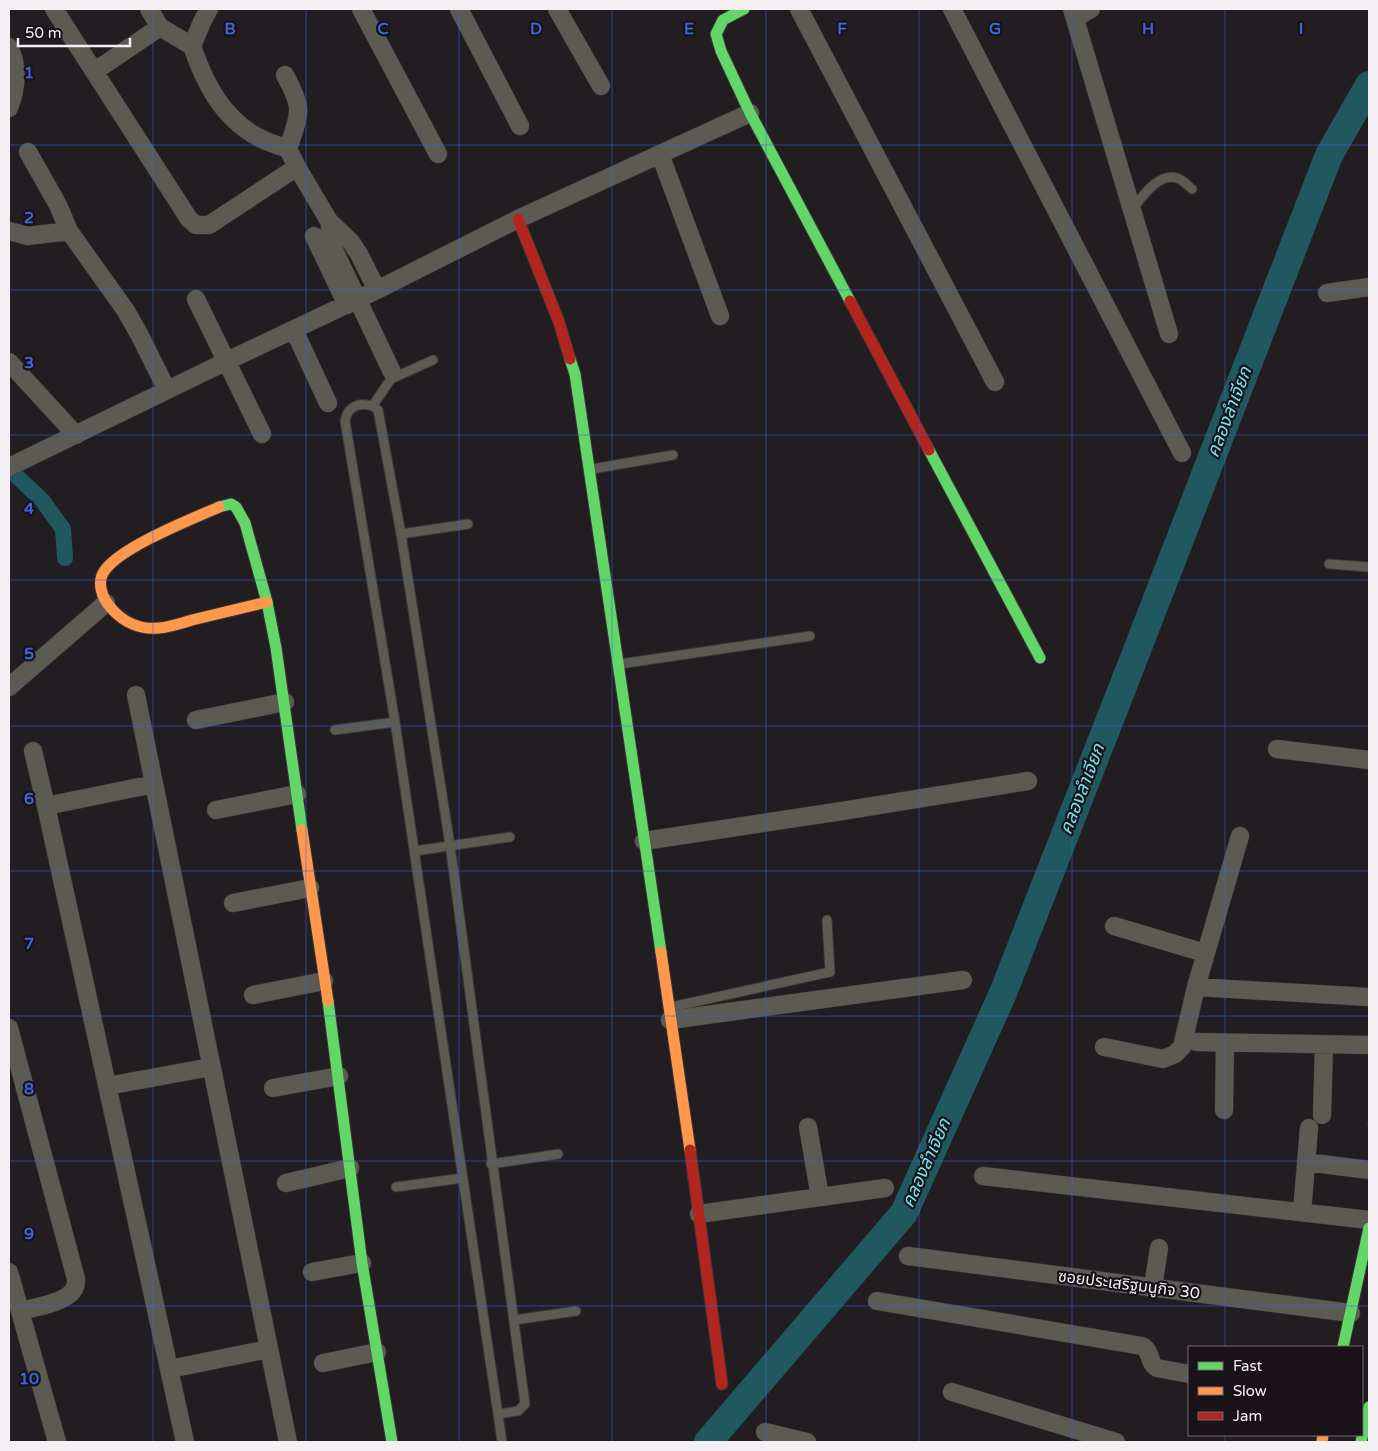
<svg xmlns="http://www.w3.org/2000/svg" width="1378" height="1451" viewBox="0 0 1378 1451" font-family="'Varela Round','Noto Sans Thai',sans-serif">
	<rect width="100%" height="100%" fill="#221d21"/>
	<g fill="none" stroke-linecap="round" stroke-linejoin="round">
		<path stroke="#20585f" stroke-width="16" d="M9,469L42,500L63,529L65,558"/>
		<path stroke="#20585f" stroke-width="28" d="M708,1442L904,1213L1003,993L1134,658L1329,155L1369,85"/>
		<g stroke="#3a3739" stroke-width="11">
			<path id="lane" d="M1131,211C1141,199 1157,172 1177,178C1182,179 1188,186 1192,189
				M373,405L391,379L433,360
				M592,469L673,455
				M401,534L468,524
				M1329,564L1369,567
				M620,664L810,636
				M335,730L395,722
				M415,851L510,837
				M671,1007L830,972L827,920
				M491,1164L558,1154
				M396,1187L463,1178
				M514,1320L576,1311
				M498,1414L518,1411L525,1404L450,845L401,534L378,410C371,403 358,403 351,409C347,412 346,417 345,421L395,722L498,1414L502,1442"/>
		</g>
		<g stroke="#3a3739" stroke-width="19">
			<path id="street" d="M54,9L189,219L196,225H209L297,167L288,149C300,112 304,110 285,75
				M149,9L160,27
				M209,9L202,22L192,46C204,82 222,117 256,136C265,142 278,145 288,149
				M361,9L438,154
				M459,9L520,126
				M557,9L601,86
				M799,9L995,382
				M952,9L1182,453
				M1072,9L1169,334
				M1075,18L1091,9
				M9,47C19,67 17,87 9,108
				M95,71L160,27L192,46
				M28,152L58,205L69,231L126,311L139,334L167,390
				M660,154L720,316
				M297,167L329,221L351,242L359,254L377,290
				M329,221L334,250L392,372
				M9,231L28,236L69,231
				M314,236L347,305
				M1327,293L1369,287
				M196,299L262,434
				M294,330L328,403
				M9,362L76,435
				M9,467L227,361L377,290L518,219L750,113
				M9,687L106,603
				M136,695L288,1442
				M196,720L285,702
				M1277,749L1369,760
				M33,751L46,806L185,1442
				M46,806L154,784
				M216,810L297,794
				M644,841L842,811L1028,781
				M233,903L310,888
				M1114,926L1205,953
				M1196,987L1369,997
				M253,995L324,981
				M670,1020L963,980
				M9,1028L76,1279C76,1282 76,1285 75,1287C70,1302 33,1308 20,1311
				M1196,1042L1369,1045
				M1104,1047L1163,1059L1175,1054L1182,1047L1196,987L1240,836
				M107,1086L211,1067
				M273,1088L339,1076
				M1224,1110L1225,1043
				M1322,1115L1324,1045
				M808,1127L820,1197
				M1306,1162L1369,1170
				M983,1176L1369,1220
				M286,1183L350,1168
				M1302,1212L1309,1128
				M699,1214L885,1188
				M908,1256L1351,1313
				M9,1272L57,1442
				M312,1272L362,1263
				M1153,1287L1159,1248
				M877,1301L1142,1346C1152,1351 1148,1363 1157,1368L1189,1374
				M323,1363L377,1352
				M170,1369L268,1349
				M952,1392L1116,1442
				M765,1432L807,1442"/>
		</g>
		<g stroke="#3a3739" stroke-width="13">
			<path id="fast" d="M744,9L723,20L716,34L721,51L750,113L850,301
				M570,359L575,374L661,952
				M929,450L1040,658
				M219,507L231,504L236,507L245,523L267,602L276,648L302,830
				M328,1001L362,1263L392,1442
				M1343,1347L1369,1228
				M1361,1442L1369,1407"/>
		</g>
		<g stroke="#3a3739" stroke-width="13">
			<path id="slow" d="M219,507C190,520 123,546 105,570C96,582 102,598 111,608C123,622 140,630 159,628C170,627 182,623 192,620C217,614 242,608 267,602
				M302,830L328,1001
				M661,952L690,1150
				M1322,1442L1323,1435"/>
		</g>
		<g stroke="#3a3739" stroke-width="13">
			<path id="jam" d="M518,219L559,322L570,359
				M850,301L929,450
				M690,1150L722,1384"/>
		</g>
		<path stroke="#605e5c" stroke-width="2.5" stroke-dasharray="4 4" stroke-linecap="butt" d="M1369,1123V1125"/>
		<use href="#lane" stroke="#5b5b54" stroke-width="9"/>
		<use href="#street" stroke="#5b5b54" stroke-width="18"/>
		<use href="#fast" stroke="#63d668" stroke-width="11"/>
		<use href="#slow" stroke="#ff974d" stroke-width="11"/>
		<use href="#jam" stroke="#b3261e" stroke-width="11"/>
	</g>
	<path fill="none" stroke="#3d66dc" stroke-width="1" stroke-opacity="0.55" d="M153,9V1442M306,9V1442M459,9V1442M612,9V1442M766,9V1442M919,9V1442M1072,9V1442M1225,9V1347M9,145H1369M9,290H1369M9,435H1369M9,580H1369M9,726H1369M9,871H1369M9,1016H1369M9,1161H1369M9,1306H1369M1225,1435V1442"/>
	<g text-anchor="middle" stroke-width="4.5" stroke-linejoin="round" paint-order="stroke">
		<g font-size="16" fill="#f4eff3" stroke="#191319">
			<text transform="translate(1129 1284) rotate(7)" y="6">ซอยประเสริฐมนูกิจ 30</text>
		</g>
		<g font-size="18" font-style="italic" fill="#6fe7f4" stroke="#191319">
			<text transform="translate(1229 412) rotate(-69)" y="6">คลองลำเจียก</text>
			<text transform="translate(1082 789) rotate(-69)" y="6">คลองลำเจียก</text>
			<text transform="translate(926 1163) rotate(-66)" y="6">คลองลำเจียก</text>
		</g>
	</g>
	<g font-size="16" text-anchor="middle" font-weight="bold" fill="#3d66dc" stroke="#191319" stroke-width="4.5" stroke-linejoin="round" paint-order="stroke">
		<text x="230" y="34">B</text>
		<text x="383" y="34">C</text>
		<text x="536" y="34">D</text>
		<text x="689" y="34">E</text>
		<text x="842" y="34">F</text>
		<text x="995" y="34">G</text>
		<text x="1148" y="34">H</text>
		<text x="1301" y="34">I</text>
		<text x="29" y="78">1</text>
		<text x="29" y="223">2</text>
		<text x="29" y="368">3</text>
		<text x="29" y="514">4</text>
		<text x="29" y="659">5</text>
		<text x="29" y="804">6</text>
		<text x="29" y="949">7</text>
		<text x="29" y="1094">8</text>
		<text x="29" y="1239">9</text>
		<text x="29" y="1384">10</text>
	</g>
	<rect width="1378" height="1451" fill="none" stroke="#f4eff3" stroke-width="20"/>
	<rect x="1188" y="1346" width="175" height="90" fill="#191319" stroke="#716b70"/>
	<rect x="1198" y="1362" width="25" height="8" fill="#63d668" stroke="#716b70"/>
	<text x="1233" y="1371" font-size="15" fill="#f4eff3">Fast</text>
	<rect x="1198" y="1387" width="25" height="8" fill="#ff974d" stroke="#716b70"/>
	<text x="1233" y="1396" font-size="15" fill="#f4eff3">Slow</text>
	<rect x="1198" y="1412" width="25" height="8" fill="#b3261e" stroke="#716b70"/>
	<text x="1233" y="1421" font-size="15" fill="#f4eff3">Jam</text>
	<path d="M18 38v8h112v-8" fill="none" stroke="#f4eff3" stroke-width="2.5"/>
	<text x="25" y="38" font-size="15" fill="#f4eff3" stroke="#191319" stroke-width="4" paint-order="stroke">50 m</text>
</svg>
